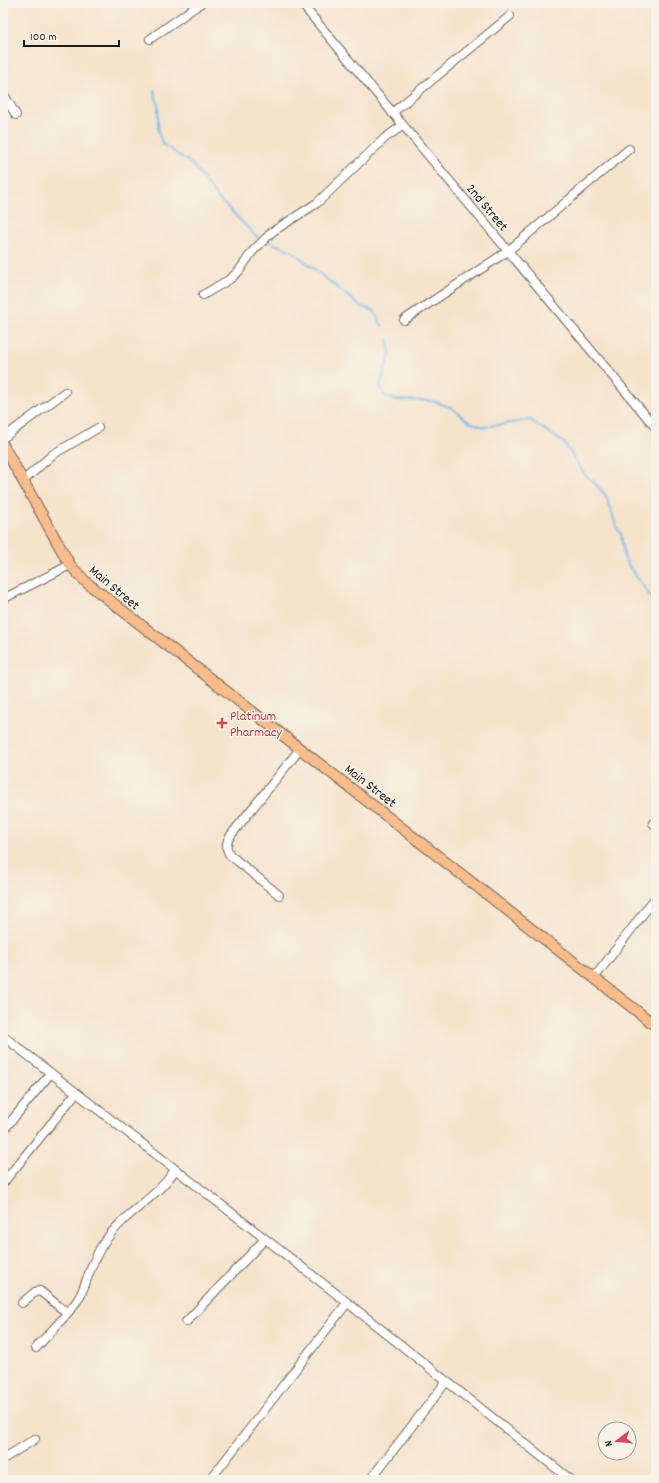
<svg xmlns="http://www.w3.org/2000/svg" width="659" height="1483" viewBox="0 0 659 1483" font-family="Dekko,sans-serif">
	<rect width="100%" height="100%" fill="#f7f3e8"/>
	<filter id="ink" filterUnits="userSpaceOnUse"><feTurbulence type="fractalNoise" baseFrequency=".025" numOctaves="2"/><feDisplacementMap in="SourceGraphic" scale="8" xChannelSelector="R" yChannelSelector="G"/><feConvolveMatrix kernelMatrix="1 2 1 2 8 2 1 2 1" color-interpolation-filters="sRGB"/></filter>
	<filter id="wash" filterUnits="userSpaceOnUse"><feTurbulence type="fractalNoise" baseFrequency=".012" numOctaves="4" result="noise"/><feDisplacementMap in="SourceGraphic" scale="16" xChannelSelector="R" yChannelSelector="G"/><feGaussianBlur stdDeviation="0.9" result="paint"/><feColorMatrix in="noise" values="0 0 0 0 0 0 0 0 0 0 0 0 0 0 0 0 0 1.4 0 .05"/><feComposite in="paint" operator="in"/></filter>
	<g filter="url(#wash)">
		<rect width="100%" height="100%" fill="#f5e4cc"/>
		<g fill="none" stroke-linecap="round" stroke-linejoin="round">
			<path stroke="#7bb9ee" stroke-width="2" d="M154,90C155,95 157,100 158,105C159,119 155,133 164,145L192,164L218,198L258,238
				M267,241L292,251L360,306L374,311L382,326
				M388,339L390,355L380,385L383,394L387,397L396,400L433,401L452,408L469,422L484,427L530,420L564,443L585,475L593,481L606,496L617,528L621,534L624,556L628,565L656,604"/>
		</g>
	</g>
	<g filter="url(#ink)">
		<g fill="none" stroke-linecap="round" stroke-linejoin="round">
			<g stroke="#68625a" stroke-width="10">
				<path id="minor" d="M301,3L656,428
					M150,39L201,3
					M3,93L16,115
					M392,113L510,16
					M203,295L230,279L239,271L252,252L272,232L317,203L385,138L402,126
					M404,320L508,251L629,149
					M3,438L65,392
					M23,481L52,455L98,428
					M3,599L70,565
					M653,823L656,825
					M279,895L230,855C225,848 226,842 231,835L300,749
					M594,978L656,897
					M3,1036L334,1292L571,1480
					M3,1131L50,1074
					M3,1183L76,1093
					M22,1303L35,1292L40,1291L66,1312
					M186,1322L265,1239
					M36,1348C48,1334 75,1308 81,1294C89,1276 93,1257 105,1241C124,1213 156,1199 175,1170
					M3,1381L5,1380
					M3,1459L35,1439
					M210,1480L347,1303
					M370,1480L446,1382"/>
			</g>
			<g stroke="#68625a" stroke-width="12">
				<path id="major" d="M3,445L70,565L86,582L656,1026"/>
			</g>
			<use href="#minor" stroke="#fff" stroke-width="8"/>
			<use href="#major" stroke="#f9bc8a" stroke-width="10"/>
		</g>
	</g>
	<path fill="#e0444e" stroke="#f7f3e8" stroke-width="1.5" d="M220 717h4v4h4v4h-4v4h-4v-4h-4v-4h4z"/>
	<g text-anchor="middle" stroke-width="3" stroke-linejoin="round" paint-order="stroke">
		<g font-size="14" fill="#1c1c1c" stroke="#f7f3e8">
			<text transform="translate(488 207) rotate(50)" y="5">2nd Street</text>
			<text transform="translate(115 587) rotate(40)" y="5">Main Street</text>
			<text transform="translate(371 785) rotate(38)" y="5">Main Street</text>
		</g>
		<g font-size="14" fill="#be3a42" stroke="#f7f3e8" text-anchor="start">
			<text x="230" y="720">Platinum<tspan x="230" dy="16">Pharmacy</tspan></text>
		</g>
	</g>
	<rect width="659" height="1483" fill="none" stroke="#f7f3e8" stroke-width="16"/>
	<g transform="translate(617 1441) rotate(254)"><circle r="19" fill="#f7f3e8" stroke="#9f9d96"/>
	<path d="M0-3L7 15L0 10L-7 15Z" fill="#d1495b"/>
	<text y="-6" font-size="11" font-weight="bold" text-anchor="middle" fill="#1c1c1c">N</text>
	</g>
	<path d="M24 40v6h95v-6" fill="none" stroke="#1c1c1c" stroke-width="2"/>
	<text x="30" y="40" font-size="12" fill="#1c1c1c" stroke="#f7f3e8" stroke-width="3" paint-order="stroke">100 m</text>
</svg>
